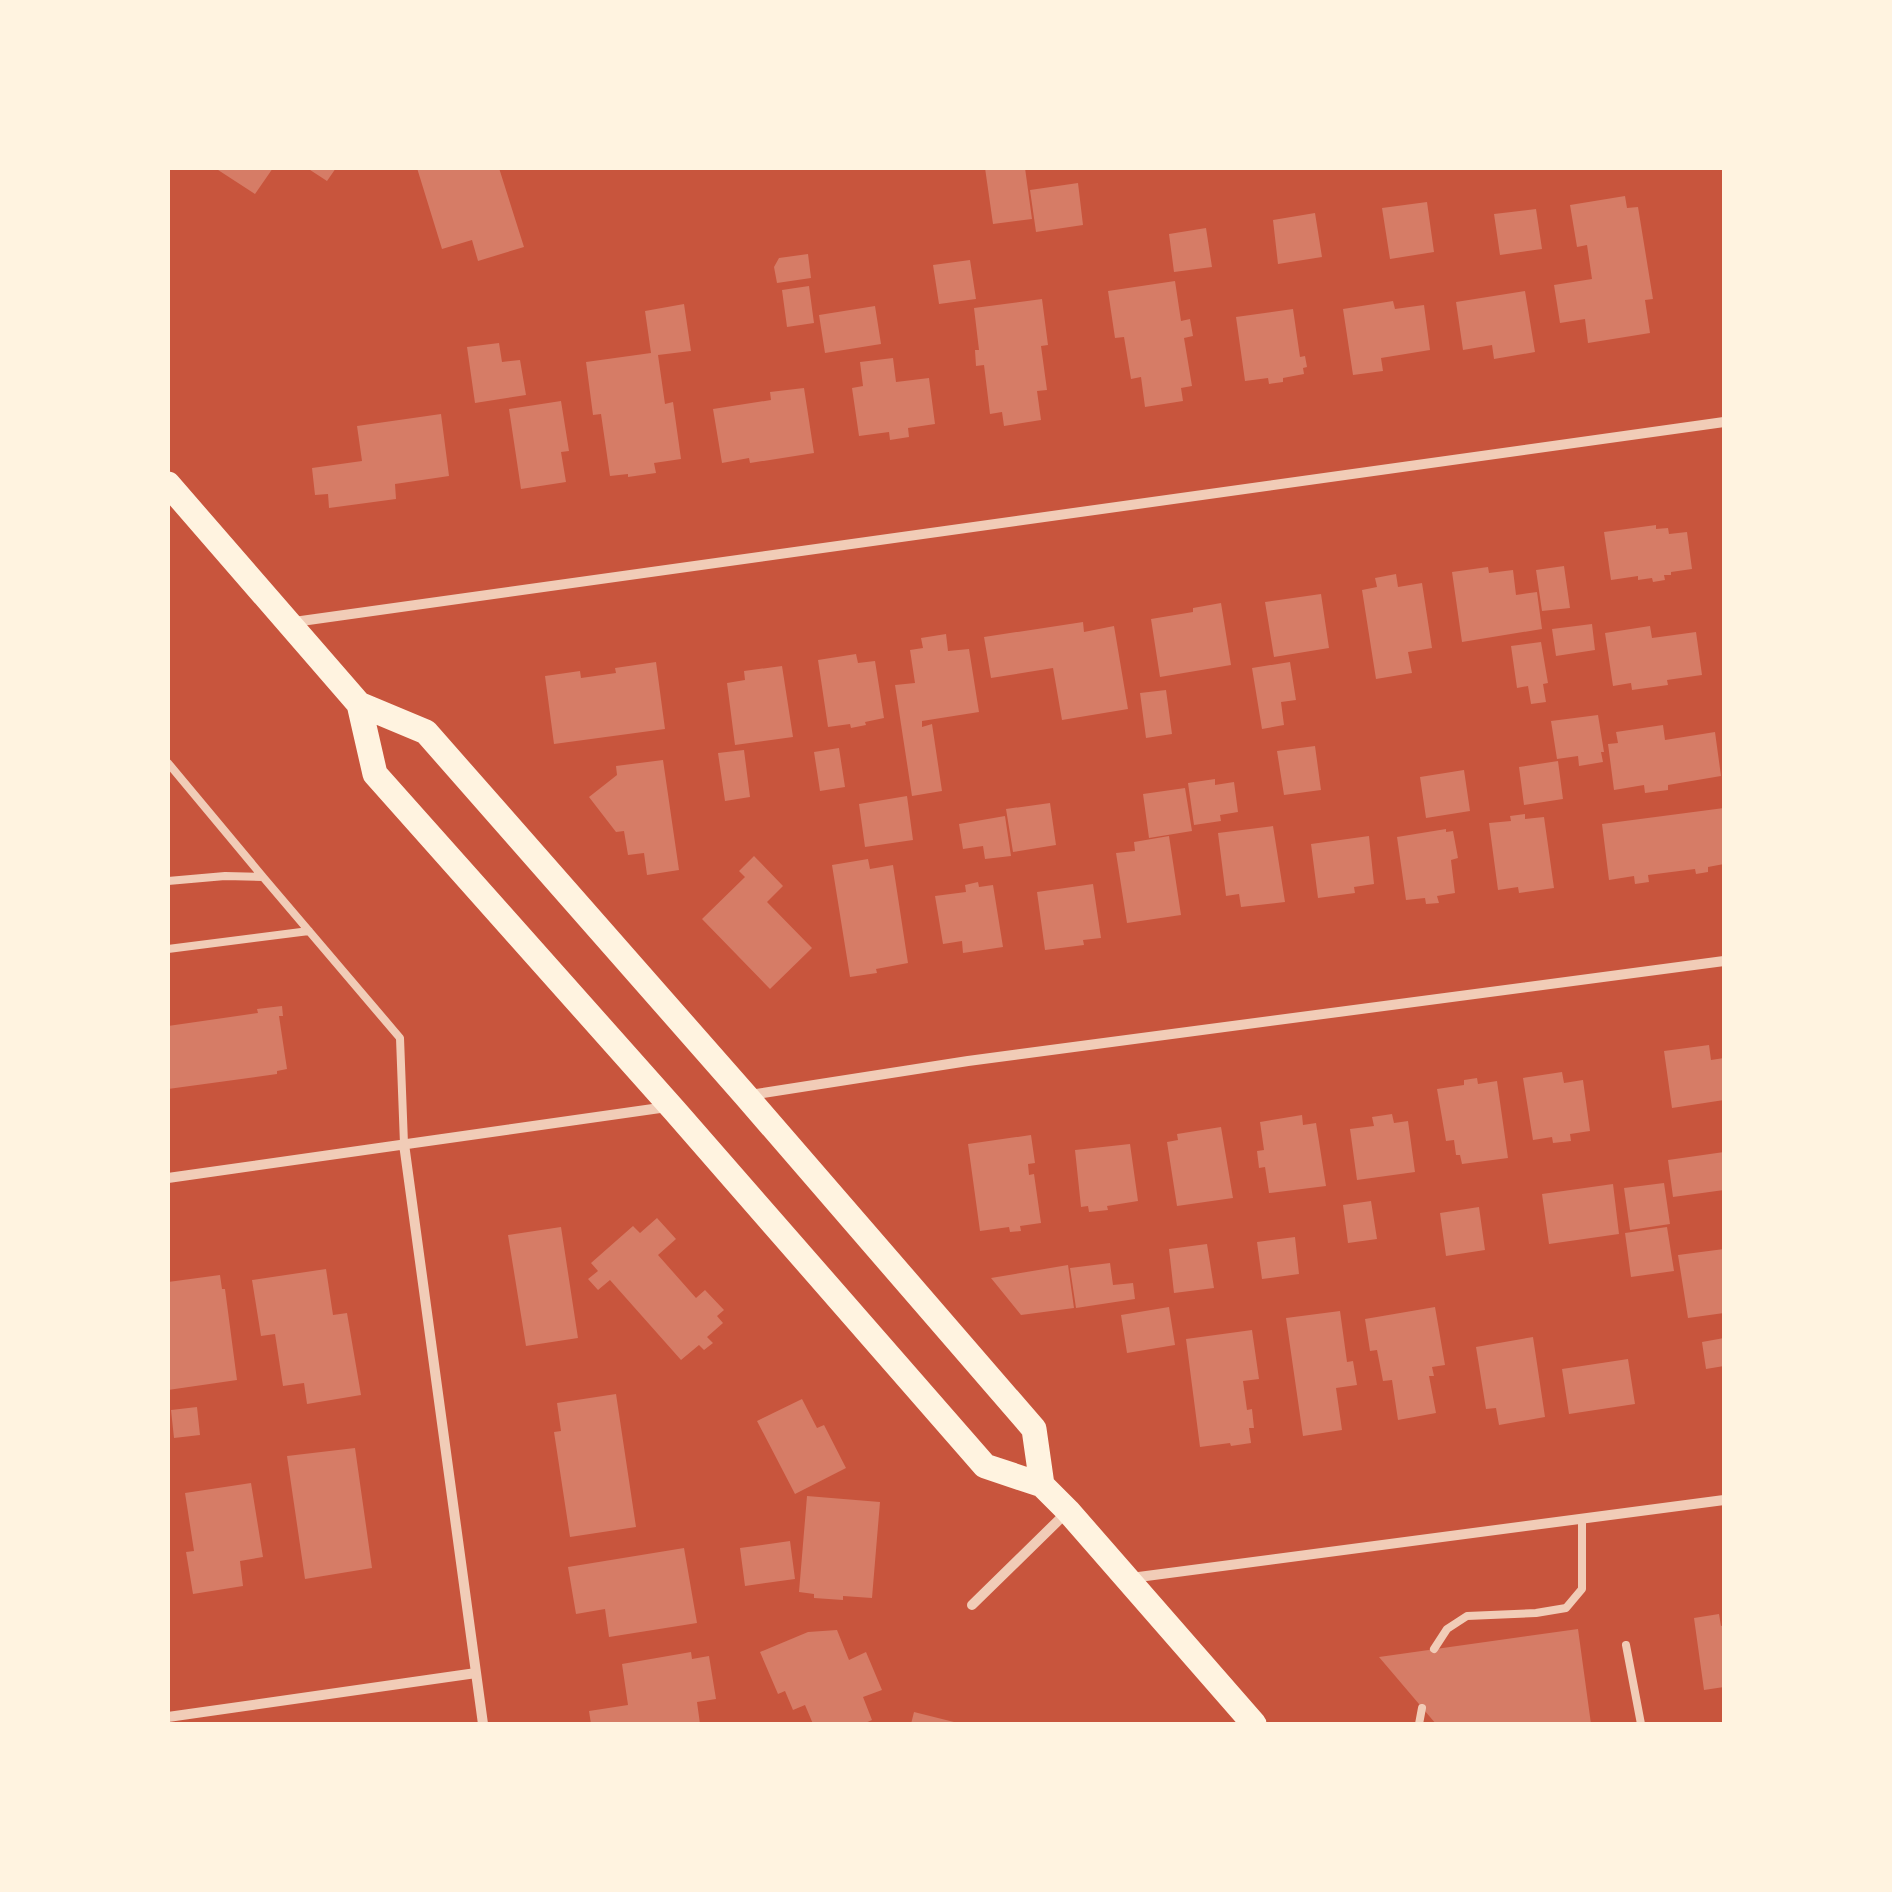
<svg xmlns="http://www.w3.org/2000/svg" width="1892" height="1892" viewBox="0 0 1892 1892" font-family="Ubuntu,sans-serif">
	<rect width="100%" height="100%" fill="#c8553d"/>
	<path fill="#d67c66" d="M215,168H273L255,194Z
		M307,168H336L327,181Z
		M417,168H499L524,247L478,261L472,240L442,249Z
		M985,168H1025L1032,219L993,224Z
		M1078,183L1083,225L1036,232L1030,190Z
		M1625,196L1627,208L1638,207L1653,299L1645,300L1650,333L1588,343L1585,319L1560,323L1554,285L1592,279L1587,245L1577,247L1570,205Z
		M1427,202L1434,252L1390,259L1382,208Z
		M1536,209L1542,249L1500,255L1494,214Z
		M1315,213L1322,257L1278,264L1273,220Z
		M1206,228L1212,267L1174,272L1169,234Z
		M808,254L811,278L777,283L774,267L779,258Z
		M970,260L976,299L939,304L933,265Z
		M1175,281L1181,321L1190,319L1193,336L1184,338L1192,386L1181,388L1183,401L1145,407L1141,377L1131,379L1124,337L1115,338L1108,291Z
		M809,286L814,323L787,327L782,290Z
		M1525,291L1535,352L1494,359L1492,345L1463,350L1456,302Z
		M1042,299L1048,345L1041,346L1047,390L1037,391L1041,420L1004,426L1002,412L990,414L984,365L976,366L975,350H979L974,308Z
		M1393,301L1395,309L1424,305L1430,350L1381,358L1383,371L1353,375L1343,309Z
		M684,304L691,351L658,355L665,404L673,402L681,459L654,463L656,473L628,477V474L610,476L601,414L593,415L586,362L651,353L645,311Z
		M875,306L881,344L825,353L819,315Z
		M1293,309L1300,357L1305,356L1307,367L1303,368L1304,374L1283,378V382L1269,384L1268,378L1245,381L1236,317Z
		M499,343L502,362L520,360L526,395L475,403L467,347Z
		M893,358L896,382L929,378L935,424L908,428L909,437L890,440L889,432L859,436L852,388L863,386L860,362Z
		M804,388L814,453L750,463L749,458L722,463L713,409L771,400L770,392Z
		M561,401L569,451L561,452L566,482L521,489L509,409Z
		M441,414L449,476L395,484L396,499L329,508L328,494L315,495L312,468L362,461L357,426Z
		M1656,525V529L1668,528L1669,534L1687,532L1692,569L1671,572V575H1664L1665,580L1653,582L1652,578L1638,580V576L1611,580L1604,532Z
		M1564,566L1570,608L1542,611L1536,570Z
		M1488,567L1489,573L1513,570L1516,595L1537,592L1542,629L1462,642L1452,572Z
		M1396,574L1398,587L1422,583L1432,648L1408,652L1412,673L1376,679L1362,590L1377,587L1375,578Z
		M1321,594L1329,648L1274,657L1265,602Z
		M1221,603L1231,665L1160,677L1151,619L1193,612V608Z
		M1083,622L1084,632L1114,626L1128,709L1062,720L1053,668L991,678L984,637Z
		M1592,624L1595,650L1556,656L1552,629Z
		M1650,626L1652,638L1696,632L1702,675L1667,680L1668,685L1632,690L1631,683L1613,686L1605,633Z
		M946,634L948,651L969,649L979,712L922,721V727L932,724L942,791L912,796L895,685L915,683L910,650L923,648L921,638Z
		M1541,642L1548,683L1543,684L1546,702L1531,704L1528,686L1517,688L1511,646Z
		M856,654L858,663L875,661L884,718L865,722L866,725L851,728L850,724L828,727L818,660Z
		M656,662L665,729L554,744L545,676L580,671L581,678L616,673L615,668Z
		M1290,662L1296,700L1281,702L1284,725L1262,729L1252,668Z
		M782,666L793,737L735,745L727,683L745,680L744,671Z
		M1166,690L1172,734L1146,738L1140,693Z
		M1598,715L1604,752H1601L1603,762L1579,766L1578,756L1557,759L1551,721Z
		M1663,725L1665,740L1715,732L1721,776L1668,785V790L1645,793L1644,785L1614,790L1608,744L1618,743L1616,732Z
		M1315,746L1321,790L1284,795L1277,751Z
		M839,748L845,787L820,791L814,752Z
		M744,750L750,797L725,801L718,753Z
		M663,760L679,870L647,875L644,853L628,855L624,831L616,832L589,797L617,775L616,766Z
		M1558,761L1563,799L1524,805L1519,767Z
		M1464,770L1470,811L1426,818L1420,777Z
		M1215,779V785L1234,782L1238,812L1220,815L1221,821L1194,825L1188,783Z
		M1185,788L1192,831L1149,838L1143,794Z
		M907,796L913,840L865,847L859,804Z
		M1050,803L1056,845L1013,852L1006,809Z
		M1724,808V864L1708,867V872L1696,874L1695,869L1648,875L1649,882L1635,884L1634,876L1609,880L1602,824Z
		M1525,814V819L1544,817L1554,888L1519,893L1518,887L1498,890L1489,823L1511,821L1510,816Z
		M1005,816L1011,856L985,859L983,846L963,849L959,824Z
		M1273,826L1285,902L1241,907L1239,894L1226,896L1218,833Z
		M1446,829V832L1453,831L1458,858L1451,860L1455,893L1437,896L1439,903L1426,904L1425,898L1406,900L1397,837Z
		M1169,836L1181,915L1127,923L1116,853L1135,851L1134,842Z
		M1369,836L1374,884L1354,887L1355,893L1318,898L1311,844Z
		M754,856L783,886L767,902L812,948L770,989L702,919L745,877L739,871Z
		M868,859L870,869L893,865L908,963L876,969L877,973L850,977L832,865Z
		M978,882L979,887L993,885L1003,947L963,953L962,941L943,944L935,896L966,892L965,885Z
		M1093,884L1101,938L1083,940L1084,945L1045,950L1037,892Z
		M282,1006L283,1016H279L287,1069L277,1071V1074L168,1089V1026L258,1013L257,1009Z
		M1709,1045L1711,1060L1724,1058V1100L1672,1108L1664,1051Z
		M1562,1072L1564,1083L1583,1080L1590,1131L1570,1134L1571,1141L1553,1143L1552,1137L1533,1140L1523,1078Z
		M1477,1078L1478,1084L1497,1081L1508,1158L1462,1164L1460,1155H1456L1454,1140L1446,1141L1437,1089L1464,1085V1080Z
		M1392,1114L1394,1123L1408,1121L1415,1172L1357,1180L1350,1129L1374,1126L1372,1117Z
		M1302,1115L1303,1125L1316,1123L1326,1186L1269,1193L1265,1167L1259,1168L1257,1151L1264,1150L1260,1122Z
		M1221,1127L1233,1198L1177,1206L1167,1142L1178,1140L1177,1134Z
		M1031,1135L1035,1163L1028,1164L1029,1175L1034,1174L1041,1223L1020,1226L1021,1231L1010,1232L1009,1227L980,1231L968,1144Z
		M1130,1144L1138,1201L1107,1206L1108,1210L1089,1212L1088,1206L1081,1207L1075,1150Z
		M1724,1152V1190L1673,1197L1668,1160Z
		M1664,1183L1670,1224L1630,1230L1624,1188Z
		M1613,1184L1619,1234L1549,1244L1542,1194Z
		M1371,1201L1377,1239L1348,1243L1343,1205Z
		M1479,1207L1485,1250L1446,1256L1440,1213Z
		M657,1218L676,1239L658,1255L696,1298L705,1290L724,1310L717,1316L723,1323L707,1337L713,1343L704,1350L699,1345L681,1360L610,1280L598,1290L588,1279L598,1271L591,1263L633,1226L640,1233Z
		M561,1227L578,1338L526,1346L508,1235Z
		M1667,1227L1674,1271L1631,1277L1625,1233Z
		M1295,1237L1299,1274L1262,1279L1257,1242Z
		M1207,1244L1214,1288L1174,1293L1169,1249Z
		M1724,1249V1313L1688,1318L1678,1255Z
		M1110,1263L1113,1285L1133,1283L1135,1299L1076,1308L1070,1268Z
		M1068,1265L1074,1308L1021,1315L991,1278Z
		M326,1269L333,1315L347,1313L361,1395L307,1404L304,1383L283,1386L275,1334L261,1336L252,1280Z
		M220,1275L222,1289H225L237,1380L168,1390V1282Z
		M1169,1307L1175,1345L1127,1353L1121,1315Z
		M1435,1307L1445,1365L1432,1367L1434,1376H1429L1436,1413L1398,1420L1392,1380L1383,1381L1377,1350L1370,1351L1365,1319Z
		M1340,1311L1347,1362L1353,1361L1357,1385L1336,1388L1342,1430L1303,1436L1286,1318Z
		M1252,1330L1259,1379L1243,1381L1247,1410L1252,1409L1254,1428H1249L1251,1443L1231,1446L1230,1443L1200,1447L1186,1339Z
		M1533,1337L1545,1417L1499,1425L1496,1408L1486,1409L1476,1347Z
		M1724,1338V1366L1706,1369L1702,1342Z
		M1628,1359L1635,1404L1569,1414L1562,1369Z
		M616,1394L636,1527L570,1537L554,1432L561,1431L557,1403Z
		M802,1399L817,1428L824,1425L846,1468L795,1494L757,1421Z
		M197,1407L200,1435L174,1438L171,1410Z
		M355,1448L372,1568L305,1579L287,1456Z
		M251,1483L263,1557L240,1561L243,1586L193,1594L186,1552L194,1551L185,1493Z
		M807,1496L880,1502L872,1598L843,1596V1600L814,1598V1594L799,1592Z
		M790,1541L795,1579L745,1586L740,1548Z
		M684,1548L697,1623L609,1637L605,1609L576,1614L568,1567Z
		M1719,1614L1721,1626L1724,1625V1687L1704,1690L1694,1618Z
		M1578,1629L1591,1724H1436L1379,1657Z
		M837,1630L849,1660L866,1652L882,1690L863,1697L872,1720L863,1724H813L805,1705L793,1710L785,1691L778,1694L760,1652L808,1632Z
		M691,1652L692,1659L709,1656L716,1699L697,1702L700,1724H591L589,1711L628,1705L622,1664Z
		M914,1712L958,1723V1724H911Z"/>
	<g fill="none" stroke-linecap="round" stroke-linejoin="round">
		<path stroke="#f1ccb7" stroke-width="8" d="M168,763L263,877
			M168,881L225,876L263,877L400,1038L404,1144
			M168,949L309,931
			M1626,1645L1641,1724
			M1434,1649L1447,1629L1467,1616L1536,1613L1566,1608L1582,1589V1518
			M1419,1724L1422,1708"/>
		<path stroke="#f1ccb7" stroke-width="10" d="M294,622L1724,422
			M750,1095L968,1061L1724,961
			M404,1144L483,1724
			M168,1178L667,1107
			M1131,1578L1724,1500
			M972,1605L1067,1512
			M168,1717L476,1673"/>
		<path stroke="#fff3e0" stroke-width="25" d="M168,484L359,704L426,732L746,1096L1034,1429L1042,1485
			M359,704L375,774L675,1111L985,1466L1042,1485L1068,1511L1254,1724"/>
	</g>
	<rect width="1892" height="1892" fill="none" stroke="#fff3e0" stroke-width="340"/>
</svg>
